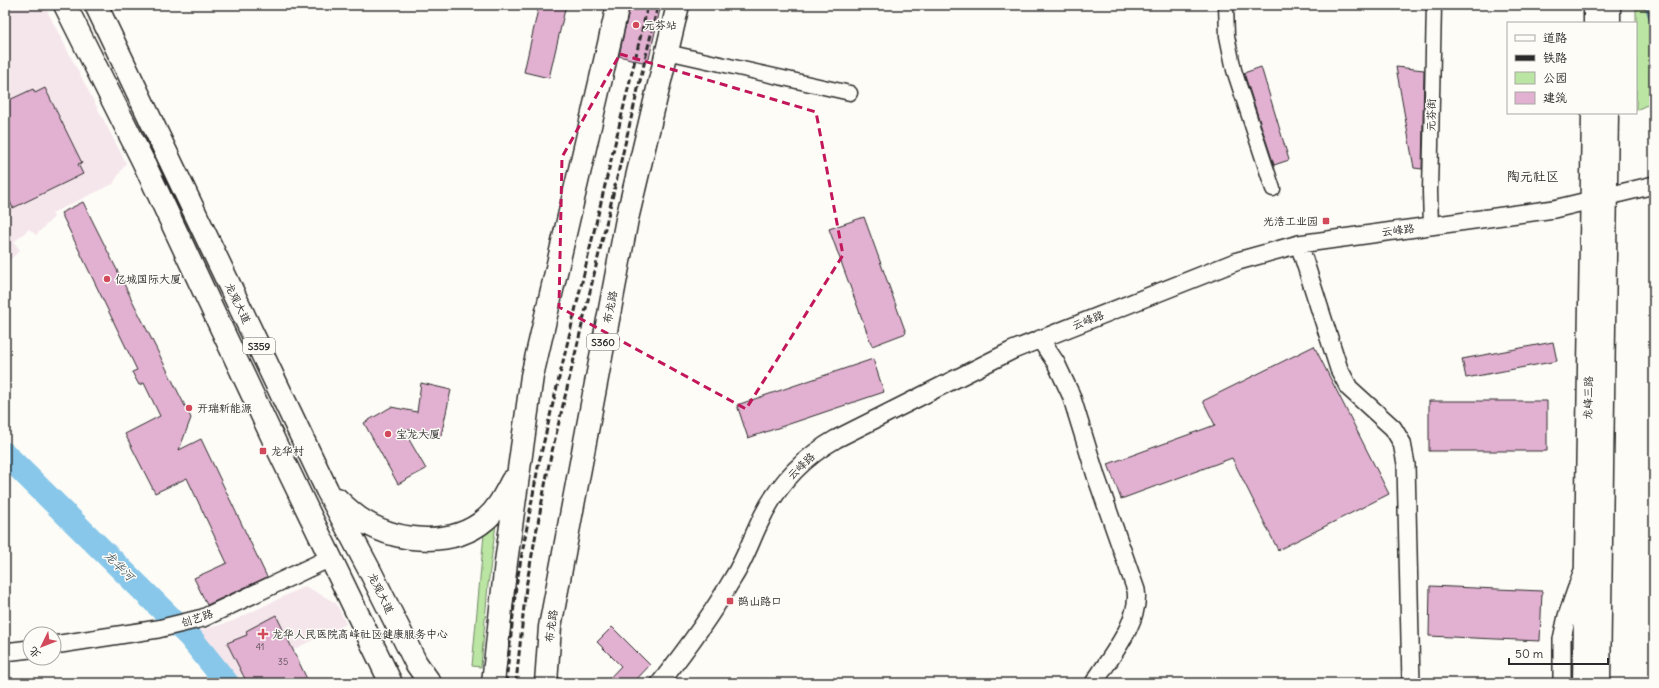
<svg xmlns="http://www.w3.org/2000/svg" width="1659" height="688" viewBox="0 0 1659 688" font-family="Delius,'LXGW WenKai TC',sans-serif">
	<rect width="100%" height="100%" fill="#fdfcf7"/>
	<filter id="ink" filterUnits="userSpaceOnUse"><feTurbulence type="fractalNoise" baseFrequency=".025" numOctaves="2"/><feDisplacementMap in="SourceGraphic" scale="8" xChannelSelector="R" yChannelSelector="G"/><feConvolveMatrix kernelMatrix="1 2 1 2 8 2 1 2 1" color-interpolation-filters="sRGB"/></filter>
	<g filter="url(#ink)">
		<path fill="#f5e6ec" d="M5,5H44L126,163L113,184L52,213L54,217L36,235L29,229L14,242L20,250L5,265Z
			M305,586L336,603L346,624L237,677L200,638L199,631L233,621Z"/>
		<path fill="#bae5a2" stroke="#728866" d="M1636,5H1654V102L1636,110Z
			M497,516L488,585L481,667L472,666L485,523Z"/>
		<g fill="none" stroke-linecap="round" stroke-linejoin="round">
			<path stroke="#63899d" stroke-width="4" d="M1646,5L1654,27"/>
			<path stroke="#88c7e9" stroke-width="24" d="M5,454L190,637L227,683"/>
		</g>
		<path fill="#e2b1d1" stroke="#2b2b2b" d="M539,5H566L549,78L524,72Z
			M630,5H661L649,59L642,62L619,56Z
			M1261,67L1289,160L1274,165L1244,73Z
			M1396,67L1424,70L1422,169L1414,168Z
			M45,88L82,163L78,164L83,174L13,208L8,198L5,200V102L33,89L35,93Z
			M83,202L191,418L179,450L201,439L267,577L207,605L194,578L227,563L187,478L155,493L125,434L160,416L144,383L139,385L132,372L137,370L61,213Z
			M864,217L906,333L872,346L829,229Z
			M1553,342L1557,361L1466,378L1462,359Z
			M1314,346L1389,494L1278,550L1232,458L1121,499L1108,464L1215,425L1203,401Z
			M873,359L884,392L748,438L737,405Z
			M421,383L451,390L441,436L403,429L426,469L398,484L364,423L391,407L417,412Z
			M1429,401H1547V451H1429Z
			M1430,586L1542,591L1540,641L1429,636Z
			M276,615L293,650L309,683H247L227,643L247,635L246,631Z
			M612,627L650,665L633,683H605L621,666L597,642Z"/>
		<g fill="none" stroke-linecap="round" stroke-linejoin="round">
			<g stroke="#2b2b2b" stroke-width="17">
				<path id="minor" d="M1226,5L1227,36L1234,70L1273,189
					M667,52L850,93
					M1431,226L1430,191L1434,5"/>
			</g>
			<g stroke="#2b2b2b" stroke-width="20">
				<path id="tertiary" d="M1299,244L1339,369L1349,388L1393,428L1402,443L1406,464L1411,683
					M1040,339L1056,363L1071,395L1096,476L1136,590C1141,621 1110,657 1094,683
					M54,645L158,629L203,618L330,558
					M5,652L30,649
					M660,683C686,650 712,614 733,578C744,561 750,543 758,526C774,489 801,459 836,439L1013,350L1238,261L1299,244L1554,209L1654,185
					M1562,683V639L1567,616L1582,573"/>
			</g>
			<g stroke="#2b2b2b" stroke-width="23">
				<path id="secondary" d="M1594,23V5
					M1610,23V5
					M1583,683L1592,113
					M1600,683L1608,113"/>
			</g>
			<g stroke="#2b2b2b" stroke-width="25">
				<path id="primary" d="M65,5L143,161L277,447L391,683
					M96,5L327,490L370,571L416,663L430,683
					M337,499C345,507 355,516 365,522C400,543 454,547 486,519C498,509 505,494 512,481
					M493,683L506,562L532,376L618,5
					M546,683L550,627L627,219L678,5"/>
			</g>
			<use href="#minor" stroke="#fdfcf7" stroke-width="14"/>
			<use href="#tertiary" stroke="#fdfcf7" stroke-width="17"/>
			<use href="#secondary" stroke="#fdfcf7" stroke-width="20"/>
			<use href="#primary" stroke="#fdfcf7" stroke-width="22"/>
			<path stroke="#2b2b2b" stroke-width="3" stroke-dasharray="6 3" stroke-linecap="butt" d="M506,683L516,586L539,462L648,5
				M516,683L526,587L549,464L658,5"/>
		</g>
	</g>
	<path fill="none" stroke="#c2185b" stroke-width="3" stroke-dasharray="8 5" stroke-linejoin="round" d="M620,54L816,112L843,255L746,409L559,307L562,157Z"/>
	<g fill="#d1495b" stroke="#fdfcf7" stroke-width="1.5">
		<circle cx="636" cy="25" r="4"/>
		<rect x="1322" y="217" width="8" height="8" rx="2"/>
		<circle cx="107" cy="279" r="4"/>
		<circle cx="189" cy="408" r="4"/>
		<circle cx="388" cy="434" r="4"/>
		<rect x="259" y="447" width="8" height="8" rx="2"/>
		<rect x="726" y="597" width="8" height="8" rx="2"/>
		<path d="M261 628h4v4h4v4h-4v4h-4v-4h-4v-4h4z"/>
	</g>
	<g text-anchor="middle" stroke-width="3" stroke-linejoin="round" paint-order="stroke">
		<g font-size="9" fill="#594c54">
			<text x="260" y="650">41</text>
			<text x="283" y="665">35</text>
		</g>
		<g fill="#fdfcf7" stroke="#6a6a68" stroke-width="1">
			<rect x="587" y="334" width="32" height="16" rx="3"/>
			<rect x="243" y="338" width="32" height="16" rx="3"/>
		</g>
		<g font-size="10" font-weight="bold" fill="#2b2b2b">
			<text x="603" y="346">S360</text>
			<text x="259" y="350">S359</text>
		</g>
		<g font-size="11" fill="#2b2b2b" stroke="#fdfcf7" text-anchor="start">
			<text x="644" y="29">元芬站</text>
			<text x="1318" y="225" text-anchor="end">光浩工业园</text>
			<text x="115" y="283">亿城国际大厦</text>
			<text x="197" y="412">开瑞新能源</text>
			<text x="396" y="438">宝龙大厦</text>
			<text x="271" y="455">龙华村</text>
			<text x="738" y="605">鹊山路口</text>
			<text x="272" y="638">龙华人民医院高峰社区健康服务中心</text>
		</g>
		<g font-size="11" fill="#2b2b2b" stroke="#fdfcf7">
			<text transform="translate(1431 115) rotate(-89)" y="4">元芬街</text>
			<text transform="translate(1398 230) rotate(-7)" y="4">云峰路</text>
			<text transform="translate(238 303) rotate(64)" y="4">龙观大道</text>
			<text transform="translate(610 307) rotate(-79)" y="4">布龙路</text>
			<text transform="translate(1088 320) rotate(-21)" y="4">云峰路</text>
			<text transform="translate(1588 398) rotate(-89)" y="4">龙峰三路</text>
			<text transform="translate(801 466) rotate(-44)" y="4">云峰路</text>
			<text transform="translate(381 593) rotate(64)" y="4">龙观大道</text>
			<text transform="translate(197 618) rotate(-18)" y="4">创艺路</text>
			<text transform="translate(551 626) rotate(-82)" y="4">布龙路</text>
		</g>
		<g font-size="12" font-style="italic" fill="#475a64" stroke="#fdfcf7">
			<text transform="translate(119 566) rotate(45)" y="4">龙华河</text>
		</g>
		<g font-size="13" fill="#2b2b2b" stroke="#fdfcf7">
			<text x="1533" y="181">陶元社区</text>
		</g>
	</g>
	<rect width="1659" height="688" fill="none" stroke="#fdfcf7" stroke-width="20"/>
	<rect x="10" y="10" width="1639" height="668" fill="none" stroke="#2b2b2b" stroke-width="1.5" filter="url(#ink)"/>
	<rect x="1507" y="22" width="130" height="92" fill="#fdfcf7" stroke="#a9a8a5"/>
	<rect x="1515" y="35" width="20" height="6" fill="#fdfcf7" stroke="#a9a8a5"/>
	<text x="1543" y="42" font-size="12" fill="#2b2b2b">道路</text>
	<rect x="1515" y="55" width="20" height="6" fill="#2b2b2b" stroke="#a9a8a5"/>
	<text x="1543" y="62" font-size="12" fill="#2b2b2b">铁路</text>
	<rect x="1515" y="72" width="20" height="12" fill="#bae5a2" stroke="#a9a8a5"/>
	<text x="1543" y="82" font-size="12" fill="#2b2b2b">公园</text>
	<rect x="1515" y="92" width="20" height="12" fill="#e2b1d1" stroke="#a9a8a5"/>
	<text x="1543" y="102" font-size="12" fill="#2b2b2b">建筑</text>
	<g transform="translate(42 646) rotate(227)"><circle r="19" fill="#fdfcf7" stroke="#a9a8a5"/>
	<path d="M0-3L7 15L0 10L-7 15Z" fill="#d1495b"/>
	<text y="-6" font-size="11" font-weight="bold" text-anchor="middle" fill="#2b2b2b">北</text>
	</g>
	<path d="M1509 658v6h99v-6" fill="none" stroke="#2b2b2b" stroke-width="2"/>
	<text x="1515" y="658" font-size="12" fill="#2b2b2b" stroke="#fdfcf7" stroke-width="3" paint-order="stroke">50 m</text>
</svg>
